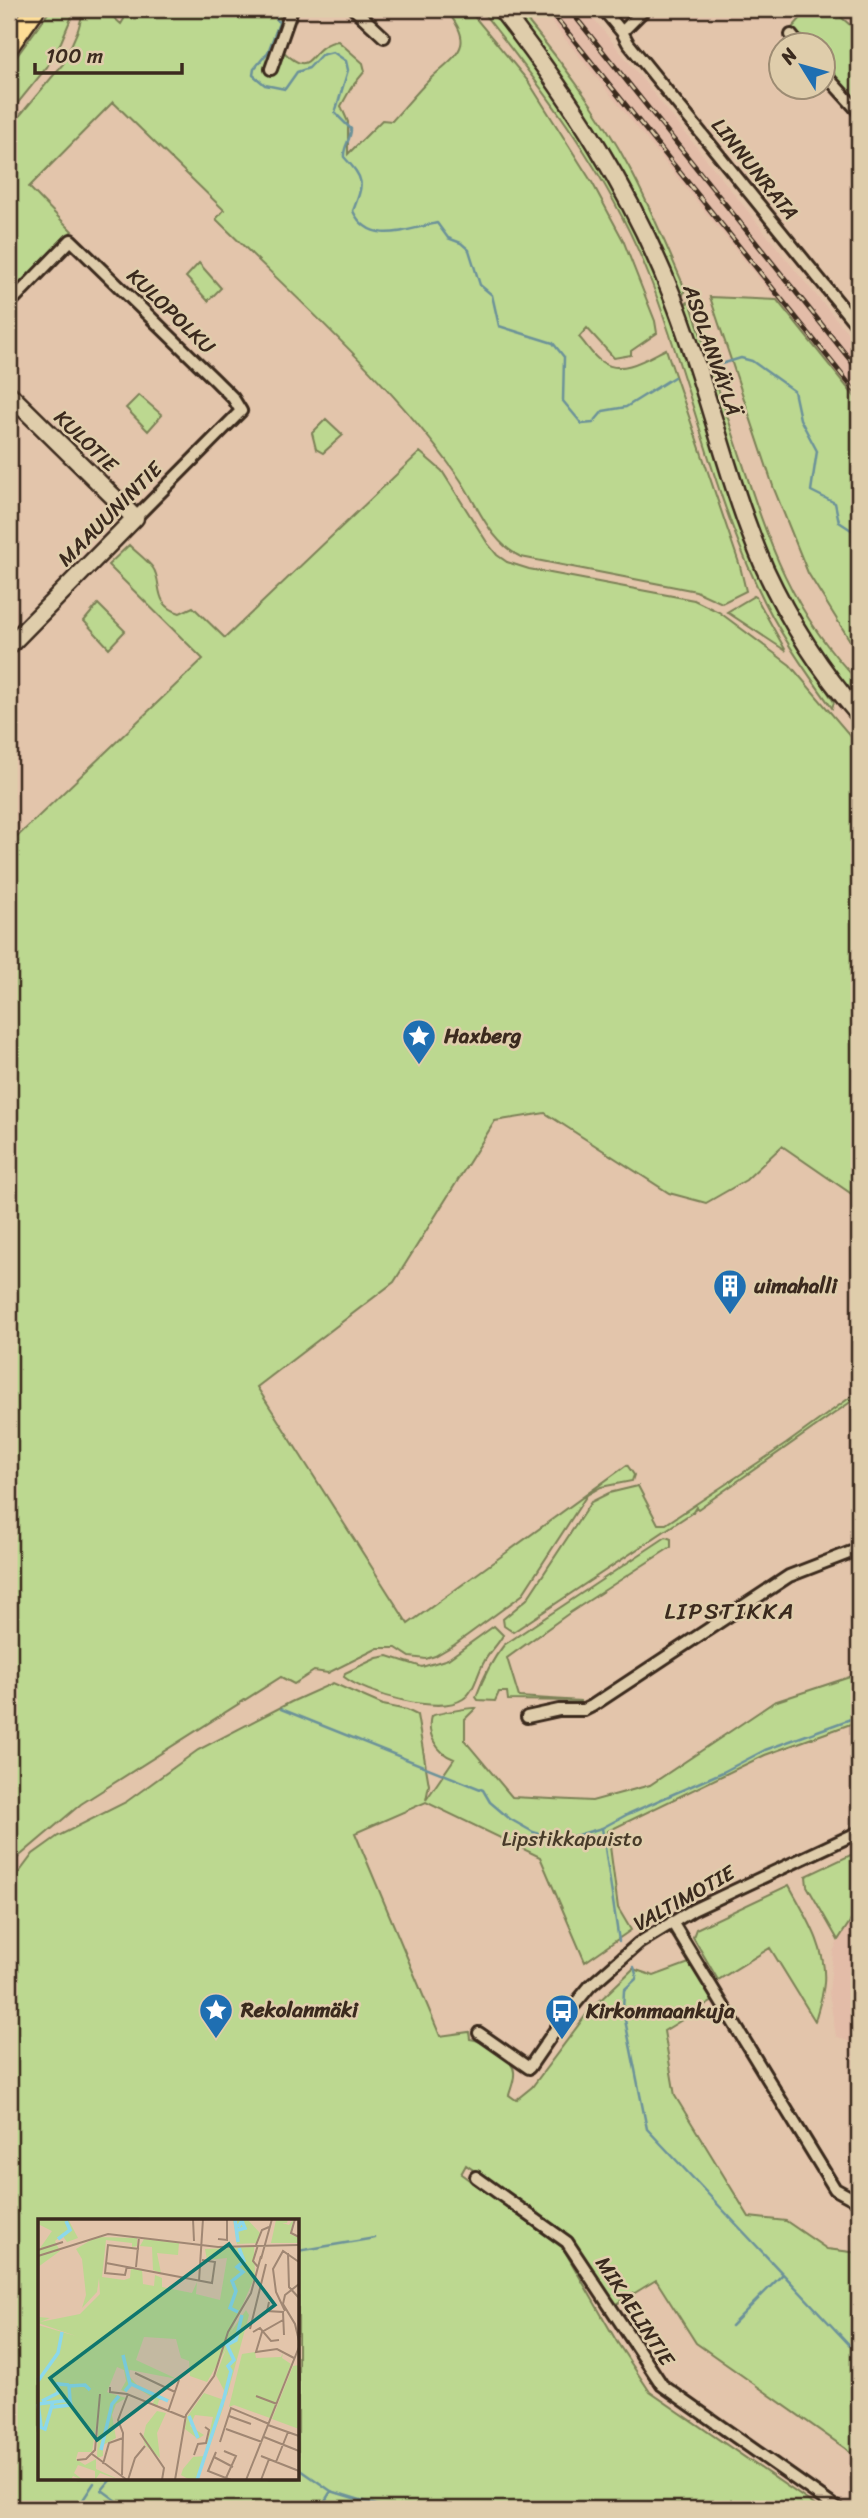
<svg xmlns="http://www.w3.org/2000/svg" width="868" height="2518" viewBox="0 0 868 2518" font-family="Sriracha,sans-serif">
	<rect width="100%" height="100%" fill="#e3c5ab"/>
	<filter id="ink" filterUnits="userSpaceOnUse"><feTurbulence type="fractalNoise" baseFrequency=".0143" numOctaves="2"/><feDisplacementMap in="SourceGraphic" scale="14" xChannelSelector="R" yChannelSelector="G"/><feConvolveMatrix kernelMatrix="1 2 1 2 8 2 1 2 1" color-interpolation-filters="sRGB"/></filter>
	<g filter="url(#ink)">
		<path fill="#e3bca8" d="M541,9H586L799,275L859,346V402Z
			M859,1908V2046L836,2036L829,1993L833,1952L843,1930Z"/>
		<path fill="#bcd890" stroke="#7c8157" stroke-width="2" fill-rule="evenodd" d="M51,9H75L61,42L47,67L9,114V67Z
			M84,9H104L121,24L124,19L116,9H276L283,24L275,43C316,87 304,46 338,41L363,63L365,71L351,88L341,106L348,122V154L382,120L392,121C404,108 416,93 429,80C456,54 478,47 445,9H468L528,81L593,184L623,240L655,321L657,333L631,351V355L614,358L587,328L579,337C586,344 593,357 602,362C622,376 648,358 666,349L740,566L746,591L722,603L696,591L521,557C488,541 478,504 457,475C389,380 299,301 216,219L224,210L113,102L29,187L72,231L9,296V127L12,129L16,120L63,64L78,30Z
			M480,9H491L571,112L643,241L795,640L834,702L832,708C804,669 777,630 757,586C711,487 689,378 649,276C610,177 546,92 480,9Z
			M509,9H518C558,58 599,110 629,167C650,206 667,247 685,289L683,295L679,294C664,258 650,221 631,186C597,122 553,66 509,9Z
			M809,9H832L859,33V103L823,65L822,46L805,45L791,29Z
			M199,263L221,288L208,301L186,277Z
			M710,297L777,300L859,402V655L808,573L774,489Z
			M688,302L691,305C707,354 723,403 739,452C768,541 791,613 859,682V707L826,665L774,575L753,520L688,322L684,305Z
			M139,395L162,415L148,431L126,408Z
			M326,419L343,435L323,453L316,449L312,433Z
			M420,452L442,471L488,544L497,555L507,562L529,569L694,600L719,612L790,665L859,746V1199L782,1146L746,1180L706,1203L669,1193L545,1113L495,1121L394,1282L257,1387L408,1624L627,1465L634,1475L632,1481L601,1487L587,1495L522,1595L454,1645L435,1656L426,1659L410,1657L396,1648H378L328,1673L314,1671L294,1684L281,1677L81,1804L9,1865V830L17,837L203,659L108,565L129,545C137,553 147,560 153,568C163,582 152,605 180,613L193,607L225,638Z
			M754,596L756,597L786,651L727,612Z
			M98,604L125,631L109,648L84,621Z
			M859,1391V1396L698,1509L696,1507L693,1512L513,1632L504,1626L503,1619L527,1599L591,1502L609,1493L638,1486L658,1524H666L786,1444Z
			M666,1537L671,1539V1547L568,1614L507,1658L519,1697L581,1701L508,1700L507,1692H499L495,1701L478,1700L476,1697C483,1678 491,1661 504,1645Z
			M494,1626L503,1635C498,1645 489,1652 484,1662C477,1674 475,1691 463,1699C439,1715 366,1694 344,1677L345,1673L377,1658L388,1656L422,1667L448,1659Z
			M859,1674V1721L765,1755L608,1831L618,1908L631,1930L585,1962L540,1857L426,1802L355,1833L440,2036L469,2032L470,2039C481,2040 514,2059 514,2072C515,2079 511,2088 509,2095L516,2100L532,2087L589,2011L633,1969L654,1976L689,1963L713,2001L664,2031L675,2096L749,2217L786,2221L827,2249L859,2253V2458L696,2343L656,2280L615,2305L569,2237L466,2165L461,2174L563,2248L617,2342L650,2392L820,2509H9V1905L13,1892L9,1886L33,1854L58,1836L126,1802L198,1750L291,1702L333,1683L383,1705L407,1710L417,1715L429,1785L426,1800L454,1759C437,1753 426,1734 431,1716C435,1714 471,1707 476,1708L465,1719V1741L512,1797L592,1801L650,1785L774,1702ZM40,2220H298V2478H40Z
			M859,1851V1908L838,1940L807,1886L806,1876Z
			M789,1885C805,1915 827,1947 824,1983C823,1996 818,2009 815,2021L770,1948L718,1980L693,1937L696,1929Z"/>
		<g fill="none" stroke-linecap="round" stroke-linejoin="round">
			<path stroke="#6c9299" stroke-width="2.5" d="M271,9L279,23L268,52L254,69L253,75L265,85L285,89L297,72L309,68L321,55L333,52L346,61L348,70L335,113L351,129C351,140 343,146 344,157C365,180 364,182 353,211C370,247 407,229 437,223L448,238L461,243L469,250L480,285L492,295L499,326L553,343L564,357L563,401L582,424L593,423L603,411L626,407L674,377
				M718,365L741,358L752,361L794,391L800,419L817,451L811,491L835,503L839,522L859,535
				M281,1709L483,1790L490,1802L510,1819L533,1832L560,1840L602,1828
				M619,1941L602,1828L628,1814L723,1772L765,1750L859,1716
				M634,1967L637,1978L624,1990L623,2010L647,2129L859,2355
				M298,2251L375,2238
				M731,2326L783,2274
				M298,2468L331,2491L320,2509
				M112,2478L102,2490L128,2509
				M331,2491L383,2507L382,2509
				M77,2509L94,2483"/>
			<g stroke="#3b2a1e" stroke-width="16">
				<path id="street" d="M354,9L384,37
					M603,9L622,32L628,43L859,328
					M622,32L645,9
					M791,35L800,46
					M271,69L292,9
					M822,71L859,112
					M9,304L71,240L215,380L233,398L241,411L135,518
					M527,1717L559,1710H584L592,1706L789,1576L859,1549
					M672,1922L835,2189L859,2202
					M479,2033L529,2068L562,2020L590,1986L639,1943L693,1910L859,1832
					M476,2177L567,2242L662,2385L838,2509"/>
			</g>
			<g stroke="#3b2a1e" stroke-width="21">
				<path id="secondary" d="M501,9C571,99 632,192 673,298C708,387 727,482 765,569C790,623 821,671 859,715
					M9,394L135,518L9,646"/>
			</g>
			<g stroke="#3b2a1e" stroke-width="23">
				<path id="primary" d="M9,46L35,9"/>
			</g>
			<use href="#street" stroke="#dfcdab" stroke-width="10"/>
			<use href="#secondary" stroke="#dfcdab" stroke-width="16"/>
			<use href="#primary" stroke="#fedd96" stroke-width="18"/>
			<g stroke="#3b2a1e" stroke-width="5">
				<path id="rail" d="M549,9L859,396
					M569,9L859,371"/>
			</g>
			<use href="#rail" stroke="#dfcdab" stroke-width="2.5" stroke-dasharray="8" stroke-linecap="butt"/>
		</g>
	</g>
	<defs>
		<g id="sight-pin" transform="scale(1.75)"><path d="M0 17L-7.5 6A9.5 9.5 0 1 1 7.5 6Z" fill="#1f6fb2" stroke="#dfcdab"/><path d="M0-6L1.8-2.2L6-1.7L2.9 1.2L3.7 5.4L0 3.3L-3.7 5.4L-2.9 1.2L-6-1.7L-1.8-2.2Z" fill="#fff"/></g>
		<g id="building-pin" transform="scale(1.75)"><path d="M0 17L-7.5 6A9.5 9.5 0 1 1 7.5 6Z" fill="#1f6fb2" stroke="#dfcdab"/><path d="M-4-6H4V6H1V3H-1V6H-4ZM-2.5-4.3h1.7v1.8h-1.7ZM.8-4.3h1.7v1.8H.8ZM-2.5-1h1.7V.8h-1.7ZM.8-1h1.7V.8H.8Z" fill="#fff"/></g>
		<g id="bus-pin" transform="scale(1.75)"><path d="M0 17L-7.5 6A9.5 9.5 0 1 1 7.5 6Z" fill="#1f6fb2" stroke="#dfcdab"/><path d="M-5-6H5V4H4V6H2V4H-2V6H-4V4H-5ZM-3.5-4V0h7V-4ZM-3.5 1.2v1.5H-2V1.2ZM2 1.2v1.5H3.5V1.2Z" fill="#fff"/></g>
	</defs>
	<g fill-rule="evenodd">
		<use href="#sight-pin" x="419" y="1036"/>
		<use href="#building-pin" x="730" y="1286"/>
		<use href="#sight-pin" x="216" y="2010"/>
		<use href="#bus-pin" x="562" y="2011"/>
	</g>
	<g text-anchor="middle" stroke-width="5" stroke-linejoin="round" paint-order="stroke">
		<g font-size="21" fill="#3b2a1e" stroke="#dfcdab">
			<text transform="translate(755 169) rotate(51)" y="7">LINNUNRATA</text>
			<text transform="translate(171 311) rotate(44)" y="7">KULOPOLKU</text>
			<text transform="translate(712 350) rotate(71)" y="7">ASOLANVÄYLÄ</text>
			<text transform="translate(86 441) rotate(44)" y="7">KULOTIE</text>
			<text transform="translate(110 514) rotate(-45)" y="7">MAAUUNINTIE</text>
			<text transform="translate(684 1898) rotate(-29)" y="7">VALTIMOTIE</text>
			<text transform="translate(635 2311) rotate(57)" y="7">MIKAELINTIE</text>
		</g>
		<g font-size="21" font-weight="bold" fill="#3b2a1e" stroke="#dfcdab" text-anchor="start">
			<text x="444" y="1043">Haxberg</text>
			<text x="754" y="1293">uimahalli</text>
			<text x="241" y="2017">Rekolanmäki</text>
			<text x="586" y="2018">Kirkonmaankuja</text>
		</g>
		<g font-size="21" fill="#483b29" stroke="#dfcdab">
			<text x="572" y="1846">Lipstikkapuisto</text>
		</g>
		<g font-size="23" letter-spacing="2" fill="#3b2a1e" stroke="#dfcdab">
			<text x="730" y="1619">LIPSTIKKA</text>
		</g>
	</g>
	<g transform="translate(38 2219)">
		<rect width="261" height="261" fill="#e3c5ab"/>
		<path d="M0,0H30L40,19L29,23L24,16L17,22L22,32L0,48V32L14,12L0,5ZM209,0L222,14L219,24L199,25L195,0ZM246,0H250L249,4H244L251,6L256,0L252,15L261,19V24H233L238,1ZM58,18L99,19V27L94,28V24L68,21L64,58L86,61L92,59L93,49L104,50L105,65L116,67L117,56L124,59V68L154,74L159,63L158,75L182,81L189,39L169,41L167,30L216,28L217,57L193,113L208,91L211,96L189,177L178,156L188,130L169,163L152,157L151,142L143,139L138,120L106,118L98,141L139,160L92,151L91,157L99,166L132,181H121L119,188L114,186L117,180L94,166L88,173L83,171L88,162L86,151L79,148L69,173L88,179L78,185L74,196L78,219L65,226V237L59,239L61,186L54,233H40L38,240L47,246L58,240V250L82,261L62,254L57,261V252L40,246L36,254L45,261L35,257L33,261H0V106L38,117L0,104V98L12,99L2,103L42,95L62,75L61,59L59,73L44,89L48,76L44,40L38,30ZM106,20L141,24L140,36L119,34L123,54L115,51L114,28L102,27ZM217,133L218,139L243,138L245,134L244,139L253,145L232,199L196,186L191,188L204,135ZM261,146V210L234,200L255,147ZM166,174L186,181V186L160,261H152L143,256L145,250L155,238L166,237L175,198L157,196L152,207L166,216L160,220L147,210L149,198ZM119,192L128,194L119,214L122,239L107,226L105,219L108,206Z" fill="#bcd890"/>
		<path fill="none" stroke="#8cd8eb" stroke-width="3.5" d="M197,0L200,23M200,8L204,2L207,9L200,11M20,20L32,11L28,2M200,93L192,89L198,72L194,62L205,53L199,48L206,42L201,29M85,136L92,165M0,162L20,134L24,113M87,172L93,165L130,182M4,182L20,174V165L31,166M0,185L32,181L31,167L47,166L52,171M0,185L3,207M15,188L33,186L32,182M151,197L160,219M0,207L7,210L15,183M63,231L74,185L81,177M159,261L186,179L193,152L190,147L196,141L189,126L198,121L204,96"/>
		<path fill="none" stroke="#a08773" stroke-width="2" d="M155,0L156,22M257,0L253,14L261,18M180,20L189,21V0M218,26L224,11L231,8M0,31L25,23M250,34L251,68L261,79M0,37L70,15L180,28L261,26M223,40L234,0M68,44L174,64L177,43L164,41M89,47L87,56L67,54L70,26L101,30M98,48L101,18M220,48L215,42L220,26M161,62L165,0M261,65L247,76L245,85L257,105L261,122M231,83L229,92L245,93L246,116M247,92L238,73L235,50L245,32L261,43M245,101L224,113L218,133L239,130L256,139M212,110L228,45M215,113L222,109L233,122L241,121M97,154L137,173M72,168V173L89,175L148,199M218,177L239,185M130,193L141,161M191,197L213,205M230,206L261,217M188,210L224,223M105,218L102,214L126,249L124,261M226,218L261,232M182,223L193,189L231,205M186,232L198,237L188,259M178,233L170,252L193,261M54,235L89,261M156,236L160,225L168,224L171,211L167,208M223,237L261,252M176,238L195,248M39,241L48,240L57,231L62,175M238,243L250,213M65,245L71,224L85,219M84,256L85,214L80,201L90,175M90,261L97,239L107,227M137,261L148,196L176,157L190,113L213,74L223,37M208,261L261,128M223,261L231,240"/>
		<path fill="#0f766e" fill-opacity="0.15" stroke="#0f766e" stroke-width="3.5" d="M191,25L237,86L59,221L12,159Z"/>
		<rect width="261" height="261" fill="none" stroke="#3b2a1e" stroke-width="3.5"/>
	</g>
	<rect width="868" height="2518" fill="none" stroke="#dfcdab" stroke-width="35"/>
	<rect x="18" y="18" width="833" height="2483" fill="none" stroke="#3b2a1e" stroke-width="2.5" filter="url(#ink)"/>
	<g transform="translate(802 66) rotate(307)"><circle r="33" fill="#dfcdab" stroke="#9d8c73" stroke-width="2"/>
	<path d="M0-5L12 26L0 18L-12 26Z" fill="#1f6fb2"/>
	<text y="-10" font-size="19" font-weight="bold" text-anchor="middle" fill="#3b2a1e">N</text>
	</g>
	<path d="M35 63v10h147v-10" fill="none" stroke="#3b2a1e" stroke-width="3.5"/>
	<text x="46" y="63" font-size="21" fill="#3b2a1e" stroke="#dfcdab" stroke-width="5" paint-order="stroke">100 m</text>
</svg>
